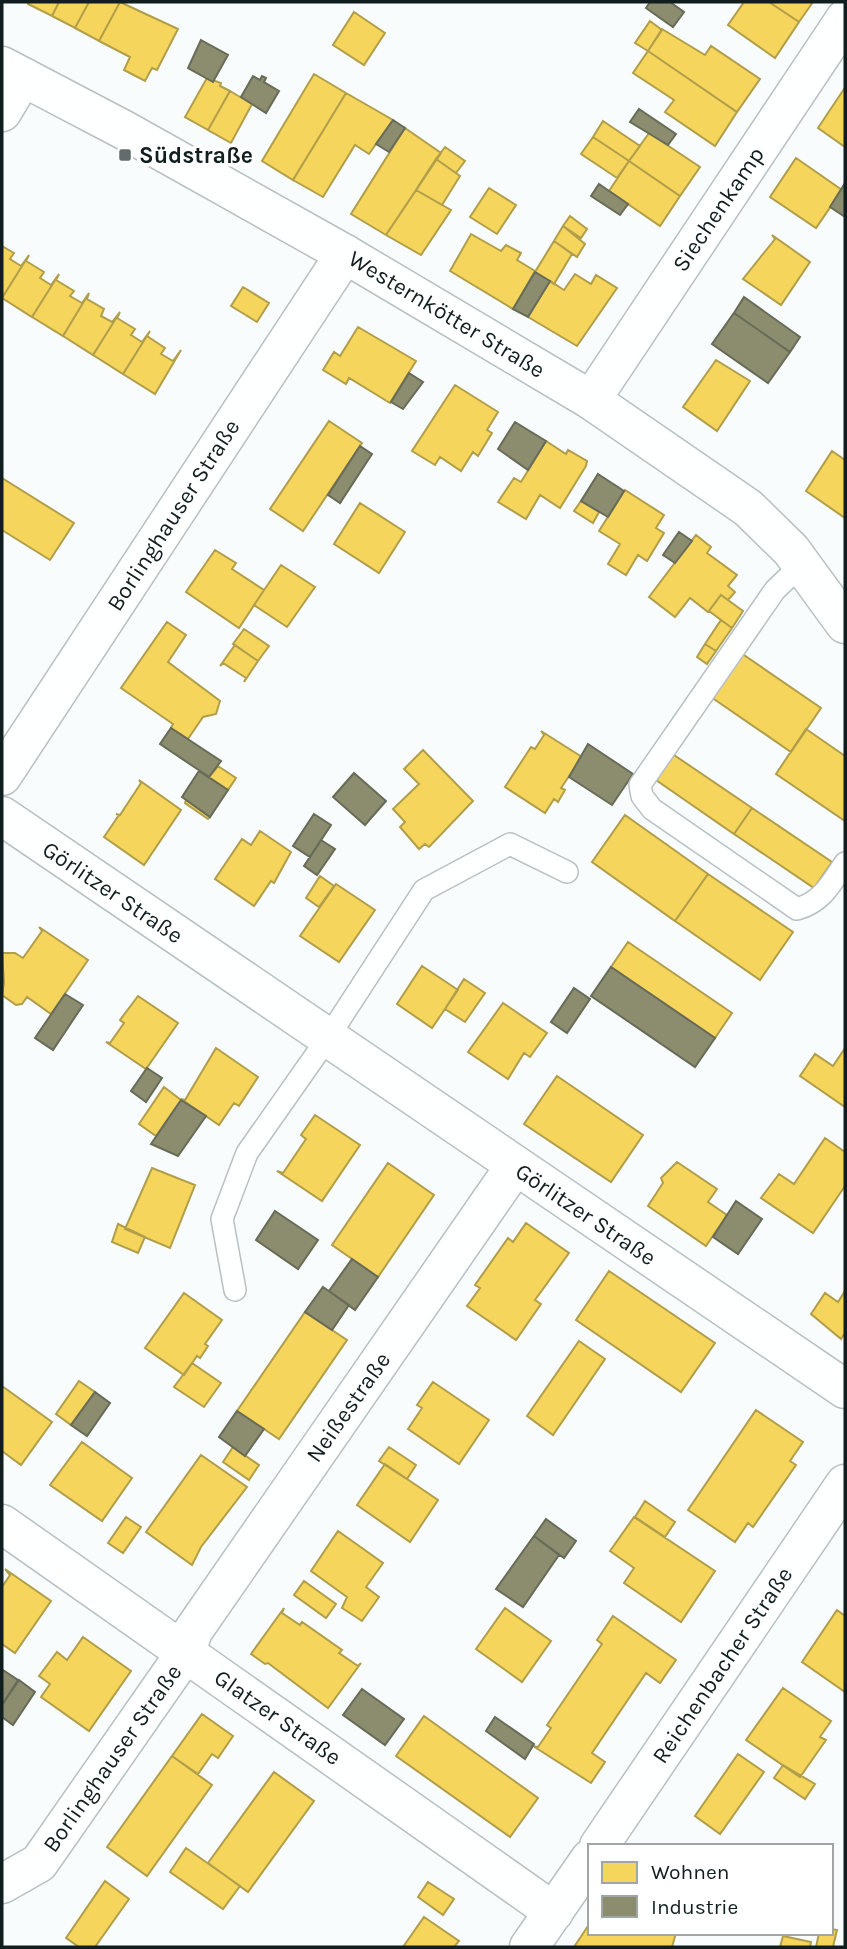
<svg xmlns="http://www.w3.org/2000/svg" width="847" height="1949" viewBox="0 0 847 1949" font-family="Karla,sans-serif">
	<rect width="100%" height="100%" fill="#f8fcfc"/>
	<path fill="#f6d55c" stroke="#b19e4a" stroke-width="2" d="M29,2H59L52,16L28,4Z
		M59,2H89L75,28L52,16Z
		M89,2H120L99,41L75,28Z
		M120,2L178,29L157,70L152,68L145,81L124,70L130,57L99,41Z
		M744,2H769L799,22L775,58L728,25Z
		M769,2H813L799,22Z
		M354,12L385,33L364,65L333,45Z
		M650,21L662,30L648,51L635,43Z
		M662,29L705,55L711,46L760,79L737,112L648,51Z
		M648,51L737,112L715,146L665,112L674,100L633,73Z
		M314,74L346,93L293,180L262,161Z
		M207,78L221,83L220,86L230,91L208,130L185,117Z
		M844,89L845,90V147L818,128Z
		M230,91L252,104L231,143L208,130Z
		M346,93L393,120L369,154L355,145L323,197L293,180Z
		M603,121L640,146L629,161L593,137Z
		M405,128L441,153L386,235L351,214Z
		M649,133L700,167L680,196L629,161Z
		M593,137L629,161L617,178L581,154Z
		M445,147L465,161L456,173L436,159Z
		M796,158L842,190L816,228L770,197Z
		M436,159L460,176L442,205L416,190Z
		M629,161L680,196L660,226L609,191Z
		M489,188L516,205L497,234L470,217Z
		M416,190L451,210L421,255L386,235Z
		M570,216L587,229L581,238L563,226Z
		M563,226L585,244L577,257L554,241Z
		M471,234L501,251L506,245L521,253L517,260L535,271L513,309L450,271Z
		M772,235L810,262L781,305L743,279L775,239Z
		M554,241L572,254L554,284L535,272Z
		M2,246L14,253L10,259L21,266L29,255L2,298Z
		M29,255L26,261L44,272L40,278L51,285L59,274L32,317L2,298Z
		M59,274L56,280L74,291L70,296L82,303L89,293L63,336L32,317Z
		M575,274L591,284L596,275L617,288L577,346L528,317L550,281L564,290Z
		M243,287L269,303L257,322L231,306Z
		M89,293L87,299L104,309L101,316L112,322L120,312L93,355L63,336Z
		M120,312L117,318L135,329L131,335L142,342L150,331L123,374L93,355Z
		M358,327L416,361L390,403L349,378L346,384L323,370L334,352L340,356Z
		M150,331L147,336L165,348L161,354L173,361L181,350L155,394L123,374Z
		M716,360L750,381L717,431L683,407Z
		M455,385L498,412L487,430L492,433L478,456L473,452L461,471L440,457L435,465L412,451Z
		M329,421L362,443L303,531L270,509Z
		M546,441L566,454L568,450L587,461L586,466L560,508L540,495L526,519L498,502L514,478L521,482Z
		M832,451L845,460V518L806,491Z
		M2,478L74,523L50,560L2,530Z
		M625,490L664,515L656,528L664,533L647,561L638,555L626,575L608,564L620,544L599,531Z
		M581,501L599,512L593,523L574,511Z
		M360,503L405,532L379,573L334,544Z
		M696,535L711,547L707,553L737,575L728,586L735,592L728,600L721,595L708,612L690,598L675,617L649,597Z
		M215,550L236,563L232,569L264,590L239,628L186,592Z
		M281,565L315,587L287,627L254,605Z
		M721,595L743,611L732,628L709,611Z
		M721,620L732,628L716,651L705,644Z
		M167,622L186,635L168,662L220,701L216,714L203,717L188,739L171,728L173,724L121,688Z
		M244,629L269,646L258,661L233,644Z
		M705,644L716,651L707,664L697,657Z
		M235,645L258,661L244,682L246,678L223,663L220,666Z
		M741,653L821,708L791,752L711,697Z
		M806,729L845,756V821L776,774Z
		M541,731L582,757L561,788L565,790L558,802L554,799L545,813L505,787L531,747L535,749L544,735Z
		M423,750L473,801L429,847L425,844L419,849L400,827L405,822L393,809L419,784L404,769Z
		M674,755L752,808L734,834L656,780Z
		M218,766L236,778L228,790L209,777Z
		M139,780L181,810L144,865L104,837L119,815L116,814L120,815L141,783Z
		M186,800L210,817L208,819L185,803Z
		M752,808L832,862L814,888L734,834Z
		M625,815L708,874L675,921L592,862Z
		M260,831L291,852L274,883L271,881L254,906L215,879L242,839L251,845Z
		M708,874L793,932L760,980L675,921Z
		M320,876L334,886L319,907L306,898Z
		M336,884L375,910L339,962L300,936Z
		M39,927L88,960L51,1014L27,997L22,1004L16,1005L2,995L4,982L2,953H15L23,958L42,931Z
		M628,942L732,1013L715,1038L611,967Z
		M422,966L458,990L432,1028L397,1004Z
		M464,979L485,993L465,1022L445,1009Z
		M138,996L178,1023L146,1069L106,1042L110,1043L124,1023L120,1020Z
		M503,1003L547,1033L530,1057L524,1053L508,1079L468,1052Z
		M216,1048L258,1077L239,1106L234,1103L219,1125L181,1099L185,1100Z
		M845,1048V1107L800,1076L815,1054L833,1066Z
		M557,1076L643,1135L611,1182L524,1124Z
		M164,1087L181,1100L156,1136L139,1124Z
		M315,1115L360,1145L322,1201L277,1171L283,1173L306,1139L301,1135Z
		M825,1138L845,1152V1186L813,1233L761,1198L779,1174L794,1184Z
		M677,1162L717,1189L708,1202L727,1215L706,1246L648,1206L663,1183L661,1178Z
		M388,1163L434,1195L378,1277L332,1245Z
		M152,1168L195,1185L170,1248L125,1229Z
		M526,1223L569,1253L535,1300L541,1304L516,1340L467,1306L480,1288L475,1285L508,1238L513,1242Z
		M118,1224L145,1237L138,1253L112,1242Z
		M609,1271L715,1343L681,1392L576,1320Z
		M845,1291V1333L841,1339L811,1314L825,1293L838,1302Z
		M184,1293L222,1320L205,1344L208,1346L200,1358L197,1356L184,1375L145,1348Z
		M305,1312L347,1340L279,1439L237,1411Z
		M579,1341L605,1359L553,1435L527,1416Z
		M192,1363L221,1383L204,1407L174,1387Z
		M79,1381L95,1392L71,1425L56,1414Z
		M433,1382L489,1420L459,1464L408,1429L422,1408L417,1405Z
		M2,1386L52,1422L21,1465L2,1451Z
		M756,1410L803,1442L790,1461L796,1465L753,1527L748,1523L735,1542L688,1510Z
		M82,1442L132,1478L102,1521L50,1485Z
		M233,1447L259,1465L249,1480L223,1462Z
		M389,1447L416,1465L407,1479L379,1461Z
		M201,1455L247,1487L201,1547L192,1565L146,1532Z
		M385,1464L438,1500L410,1542L357,1505Z
		M645,1501L675,1522L665,1537L635,1517Z
		M126,1517L141,1527L123,1553L108,1543Z
		M634,1517L715,1571L681,1622L624,1583L634,1568L610,1551Z
		M338,1531L383,1563L366,1587L379,1597L362,1621L342,1608L347,1597L311,1571Z
		M5,1569L51,1601L15,1653L2,1644V1587L10,1575Z
		M304,1581L336,1604L326,1618L294,1595Z
		M284,1608L282,1613L300,1625L302,1622L342,1650L339,1653L358,1666L361,1663L328,1708L268,1663L265,1664L251,1654Z
		M505,1608L551,1641L522,1682L476,1649Z
		M837,1610L845,1616V1692L802,1662Z
		M613,1616L676,1660L660,1683L646,1673L592,1753L605,1762L591,1783L533,1746L538,1747L551,1728L547,1725L602,1644L597,1640Z
		M83,1637L131,1671L89,1731L41,1697L50,1684L39,1676L57,1652L67,1660Z
		M783,1688L831,1721L820,1737L826,1740L800,1777L746,1740Z
		M202,1714L233,1736L218,1758L212,1754L198,1774L172,1756Z
		M424,1716L538,1798L510,1837L396,1756Z
		M738,1754L764,1772L720,1834L695,1816Z
		M172,1756L212,1785L147,1876L107,1847Z
		M783,1765L815,1784L805,1799L774,1778Z
		M274,1772L314,1801L248,1892L208,1863Z
		M186,1848L240,1886L223,1909L170,1872Z
		M105,1881L129,1899L95,1947H79L66,1938Z
		M428,1882L454,1899L443,1915L418,1897Z
		M424,1917L459,1941L454,1947H403Z
		M590,1923V1933H676L672,1947H574Z
		M831,1929L837,1930L833,1947H816L819,1933H831Z
		M783,1936L811,1942L810,1947H780Z"/>
	<path fill="#8c8c6e" stroke="#676b57" stroke-width="2" d="M650,2H670L684,12L673,27L646,8Z
		M201,40L228,55L213,82L188,68Z
		M253,76L260,80L262,76L266,78L264,82L279,91L266,113L241,97Z
		M639,109L676,134L668,145L630,122Z
		M393,120L405,128L389,152L376,144Z
		M845,183V217L830,207Z
		M599,184L628,204L620,215L591,196Z
		M535,272L550,281L528,317L513,309Z
		M744,297L800,337L790,352L734,313Z
		M734,313L790,352L768,383L712,344Z
		M409,373L423,382L403,409L391,402Z
		M515,422L546,441L528,470L498,449Z
		M360,446L372,454L340,503L328,495Z
		M598,474L624,491L608,517L581,501Z
		M679,532L692,541L675,563L663,555Z
		M171,728L221,761L209,777L160,744Z
		M588,744L633,774L612,805L569,777Z
		M199,771L228,790L210,817L182,797Z
		M354,773L386,801L365,825L333,797Z
		M314,814L331,825L310,857L293,846Z
		M321,840L335,849L317,875L304,866Z
		M611,967L715,1038L695,1067L591,996Z
		M574,988L590,999L567,1033L551,1022Z
		M65,994L83,1005L53,1050L35,1038Z
		M147,1068L162,1078L146,1102L131,1091Z
		M181,1100L206,1116L178,1156L151,1144Z
		M736,1201L762,1219L738,1254L713,1237Z
		M275,1211L318,1240L298,1269L256,1240Z
		M352,1259L378,1277L355,1310L329,1291Z
		M323,1287L349,1305L332,1330L305,1312Z
		M95,1392L110,1403L87,1436L71,1425Z
		M237,1411L264,1429L245,1456L219,1437Z
		M546,1519L576,1541L564,1558L534,1536Z
		M534,1536L559,1555L523,1607L496,1589Z
		M3,1670L18,1680L2,1705V1672Z
		M19,1680L35,1692L13,1725L2,1717V1705Z
		M362,1689L404,1719L385,1745L343,1715Z
		M495,1717L534,1744L525,1759L486,1731Z"/>
	<g fill="none" stroke-linecap="round" stroke-linejoin="round">
		<g stroke="#b8c0c1" stroke-width="24">
			<path id="service" d="M802,564L775,590L640,785L642,796L652,809L797,909C822,902 831,884 845,863
				M235,1290L222,1219L247,1153L327,1039L424,890L510,844L567,872"/>
		</g>
		<g stroke="#b8c0c1" stroke-width="41">
			<path id="minor" d="M2,112L23,77
				M591,400L845,19
				M2,776L345,254
				M2,816L845,1389
				M2,1524L554,1912
				M599,1846L845,1484
				M2,1884L39,1863L186,1652L193,1631L515,1166
				M529,1947L590,1859"/>
		</g>
		<g stroke="#b8c0c1" stroke-width="41">
			<path id="tertiary" d="M2,66L124,130L345,254L591,400L748,508L791,550L845,624"/>
		</g>
		<use href="#service" stroke="#feffff" stroke-width="21"/>
		<use href="#minor" stroke="#feffff" stroke-width="38"/>
		<use href="#tertiary" stroke="#feffff" stroke-width="38"/>
	</g>
	<rect fill="#626c6d" stroke="#fff" stroke-width="2.5" x="118" y="148" width="14" height="14" rx="3.5"/>
	<g text-anchor="middle" stroke-width="7" stroke-linejoin="round" paint-order="stroke">
		<g font-size="23" font-weight="bold" fill="#111e20" stroke="#fff" text-anchor="start">
			<text x="139" y="163">Südstraße</text>
		</g>
		<g font-size="23" fill="#111e20" stroke="#fff">
			<text transform="translate(718 209) rotate(-56)" y="8">Siechenkamp</text>
			<text transform="translate(447 314) rotate(31)" y="8">Westernkötter Straße</text>
			<text transform="translate(173 515) rotate(-57)" y="8">Borlinghauser Straße</text>
			<text transform="translate(113 892) rotate(34)" y="8">Görlitzer Straße</text>
			<text transform="translate(586 1214) rotate(34)" y="8">Görlitzer Straße</text>
			<text transform="translate(348 1407) rotate(-55)" y="8">Neißestraße</text>
			<text transform="translate(722 1665) rotate(-56)" y="8">Reichenbacher Straße</text>
			<text transform="translate(278 1717) rotate(35)" y="8">Glatzer Straße</text>
			<text transform="translate(112 1758) rotate(-55)" y="8">Borlinghauser Straße</text>
		</g>
	</g>
	<rect width="847" height="1949" fill="none" stroke="#111e20" stroke-width="7"/>
	<rect x="588" y="1844" width="245" height="91" fill="#ffffff" stroke="#a0a5a6" stroke-width="2"/>
	<rect x="602" y="1862" width="35" height="21" fill="#f6d55c" stroke="#a0a5a6" stroke-width="2"/>
	<text x="651" y="1879" font-size="21" fill="#111e20">Wohnen</text>
	<rect x="602" y="1896" width="35" height="21" fill="#8c8c6e" stroke="#a0a5a6" stroke-width="2"/>
	<text x="651" y="1914" font-size="21" fill="#111e20">Industrie</text>
</svg>
